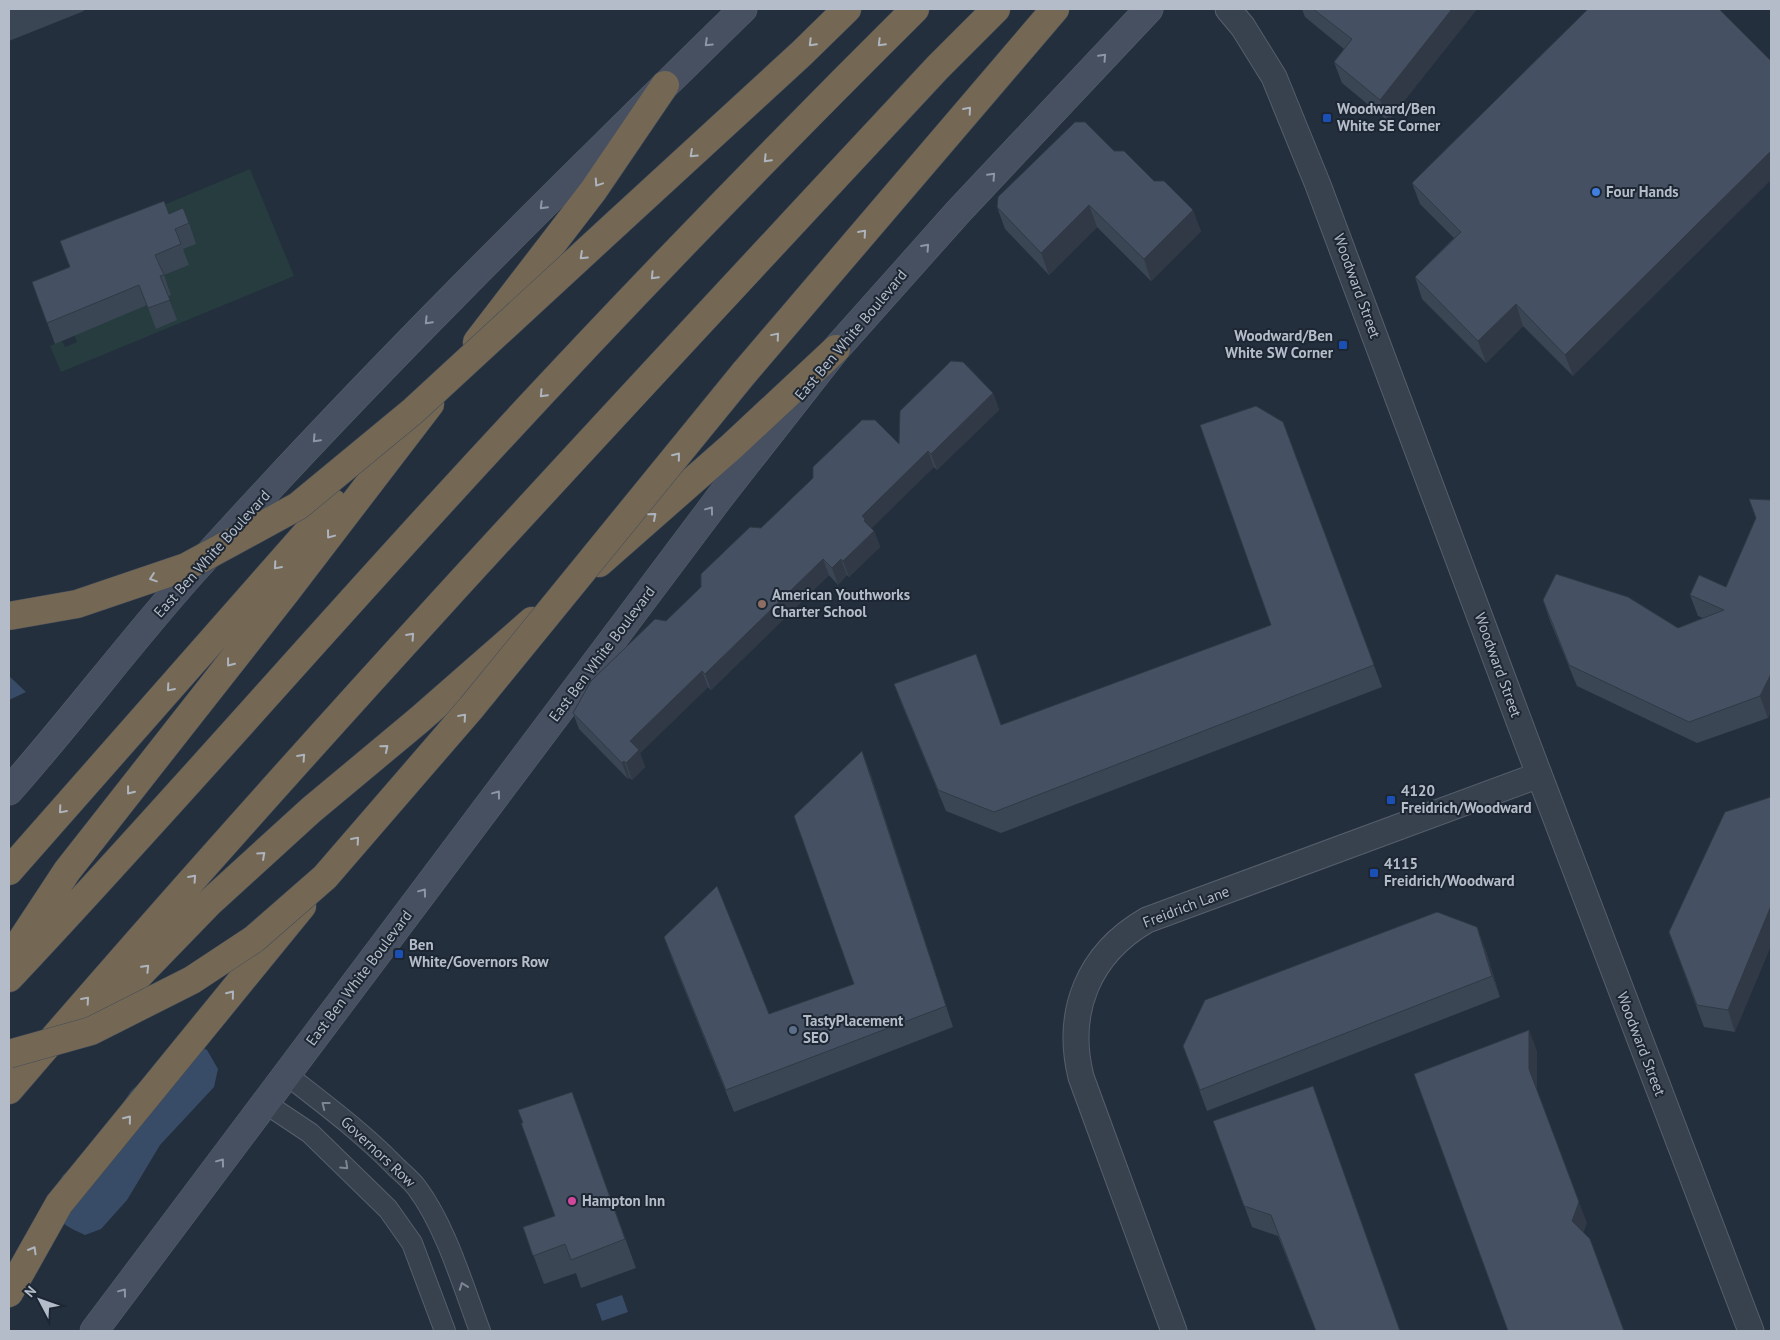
<svg xmlns="http://www.w3.org/2000/svg" width="1780" height="1340" viewBox="0 0 1780 1340" font-family="'PT Sans',sans-serif">
	<rect width="100%" height="100%" fill="#242f3e"/>
	<path fill="#263c3f" d="M250,169L294,276L61,372L50,346L62,341L65,347L77,342L74,335L163,275L188,265L164,205Z"/>
	<path fill="#394c67" d="M9,676L26,692L9,700Z
		M188,1040L207,1050L218,1069L214,1087L160,1145L127,1200L101,1229L85,1235C61,1224 59,1223 50,1198L63,1175L79,1161L115,1115L131,1091L156,1067Z
		M622,1295L628,1312L602,1321L596,1304Z"/>
	<g fill="none" stroke-linecap="round" stroke-linejoin="round">
		<g stroke="#565f6c" stroke-width="22">
			<path id="minor" d="M287,1075C324,1104 362,1132 395,1166C402,1173 411,1180 417,1188C446,1227 463,1286 480,1331
				M265,1103L310,1133L388,1209L412,1243L445,1331"/>
		</g>
		<g stroke="#565f6c" stroke-width="27">
			<path id="tertiary" d="M1228,9L1243,27L1274,77L1318,185L1529,748L1751,1331
				M1174,1331L1081,1077C1065,1012 1088,954 1147,920L1539,775"/>
		</g>
		<g stroke="#565f6c" stroke-width="29">
			<path id="secondary" d="M9,791C71,721 127,646 189,576C366,379 554,194 743,9
				M94,1331L720,497L836,349L959,211L1149,9"/>
		</g>
		<g stroke="#434c59" stroke-width="29">
			<path id="motorway" d="M618,222L802,53L847,9
				M477,342L593,191L665,85
				M744,373L1055,9
				M599,563L731,447L836,349
				M9,871L333,503
				M9,959L67,871L286,592L430,404
				M9,978C154,824 292,665 435,509C590,339 752,171 915,9
				M78,1034L114,1001L209,903L311,810L419,720L532,621
				M9,1090C309,740 624,404 938,67L996,9
				M9,1293L59,1204L302,906"/>
		</g>
		<use href="#minor" stroke="#38414e" stroke-width="20"/>
		<use href="#tertiary" stroke="#38414e" stroke-width="25"/>
		<use href="#secondary" stroke="#465061" stroke-width="28"/>
		<use href="#motorway" stroke="#746855" stroke-width="28"/>
		<g stroke="#434c59" stroke-width="29" stroke-linecap="butt">
			<path id="motorway-bridge" d="M9,616L77,604L186,567L298,506L413,411L618,222
				M9,1054L91,1031L192,980L254,939L325,877L471,708L744,373"/>
		</g>
		<use href="#motorway-bridge" stroke="#746855" stroke-width="28"/>
	</g>
	<path fill="#3b4654" d="M9,9H83L84,11L9,41Z
		M1302,9H1477L1388,121L1342,83L1334,62L1344,49L1305,17Z
		M1588,9L1573,376L1523,326L1486,363L1422,299L1415,277L1454,238L1420,204L1412,183Z
		M1114,151L1201,231L1151,281L1097,227L1049,275L1005,229L997,207Z
		M169,214L189,223L196,244L183,249L189,265L164,275L171,295L168,296L177,320L156,329L147,305L55,344L32,282L70,267L60,241Z
		M993,393L999,410L937,470L934,467L871,528L874,531L880,547L849,577L847,575L838,585L829,575L711,690L708,687L640,753L645,767L632,780L630,778L628,779L579,729L573,713L761,528L899,444Z
		M1283,422L1382,687L1001,833L946,811L902,705L894,684L1001,725L1271,625Z
		M1771,500V711L1768,718L1697,743L1577,686L1550,621L1543,600L1678,628L1703,618L1698,616L1690,595L1726,587Z
		M870,772L953,1027L734,1112L672,959L664,937L769,1014L854,984Z
		M1725,812L1735,1032L1704,1027L1669,932Z
		M1485,948L1500,997L1207,1111L1183,1046Z
		M572,1092L636,1268L581,1288L576,1273L544,1284L523,1227L555,1216Z
		M1213,1121L1400,1331H1316L1278,1236L1252,1227Z"/>
	<path fill="#303945" d="M1452,9H1477L1388,121L1380,100Z
		M1771,151V180L1573,376L1565,355Z
		M1089,205L1097,227L1049,275L1041,253Z
		M1193,210L1201,231L1151,281L1144,259Z
		M1516,304L1523,326L1486,363L1478,341Z
		M993,393L999,410L937,470L931,454Z
		M928,451L934,467L869,531H874L880,547L849,577L843,561L862,516Z
		M823,559L829,575L711,690L705,674Z
		M841,559L847,575L838,585L832,568Z
		M702,671L708,687L640,753L645,767L632,780L626,763L630,741Z
		M1771,674V711L1768,718L1760,696Z
		M862,751L870,772L953,1027L946,1006Z
		M624,761L630,778L628,779L622,763Z
		M1771,906V946L1735,1032L1728,1010Z
		M1477,927L1485,948L1500,997L1492,976Z
		M1529,1030L1537,1051V1090L1529,1069Z
		M1579,1202L1587,1223L1580,1243L1572,1221Z"/>
	<path fill="#455162" stroke="#303945" d="M1313,9H1452L1380,100L1334,62L1352,39Z
		M1588,9H1719L1771,61V151L1565,355L1516,304L1478,341L1415,277L1461,232L1412,183Z
		M1075,122H1085L1114,151H1124L1154,181H1164L1193,210L1144,259L1089,205L1041,253L997,207L998,197Z
		M164,201L169,214L183,208L189,223L175,229L181,244L155,255L164,275L160,276L170,300L148,308L139,285L47,323L32,282L70,267L60,241Z
		M951,361L963,362L993,393L931,454L928,451L862,516L865,519L864,521L874,531L843,561L841,559L832,568L823,559L705,674L702,671L630,741L639,750L626,763L624,761L622,763L573,713L591,681L655,619L666,621L701,587V574L750,527L761,528L813,478V467L862,420H875L899,444L900,411Z
		M1256,406L1283,422L1374,665L994,812L938,790L894,684L976,654L1001,725L1271,625L1200,425Z
		M1749,499L1771,500V674L1760,696L1689,722L1569,665L1543,600L1556,574L1628,597L1678,628L1724,610L1690,595L1699,575L1726,587L1756,518Z
		M862,751L946,1006L726,1090L664,937L717,886L769,1014L854,984L794,816Z
		M1771,797V906L1728,1010L1697,1005L1669,932L1725,812Z
		M1437,912L1477,927L1492,976L1200,1090L1183,1046L1205,1000Z
		M1529,1030V1069L1579,1202L1572,1221L1590,1239L1624,1331H1508L1414,1074Z
		M1313,1086L1400,1331H1316L1271,1215L1244,1206L1213,1121Z
		M572,1092L625,1239L571,1260L565,1244L533,1256L523,1227L555,1216L521,1123H523L518,1110Z"/>
	<defs><path id="oneway-chevron" d="M-2-3.5L2.5 0L-2 3.5" fill="none" stroke-width="1.6" stroke-linecap="round" stroke-linejoin="round" transform="scale(1.25)"/></defs>
	<g stroke="#8e96a5">
		<use href="#oneway-chevron" transform="translate(708 43) rotate(136)"/>
		<use href="#oneway-chevron" transform="translate(1103 57) rotate(-47)"/>
		<use href="#oneway-chevron" transform="translate(992 176) rotate(-47)"/>
		<use href="#oneway-chevron" transform="translate(543 206) rotate(135)"/>
		<use href="#oneway-chevron" transform="translate(926 247) rotate(-48)"/>
		<use href="#oneway-chevron" transform="translate(428 321) rotate(134)"/>
		<use href="#oneway-chevron" transform="translate(316 439) rotate(133)"/>
		<use href="#oneway-chevron" transform="translate(710 510) rotate(-53)"/>
		<use href="#oneway-chevron" transform="translate(497 794) rotate(-53)"/>
		<use href="#oneway-chevron" transform="translate(423 892) rotate(-53)"/>
		<use href="#oneway-chevron" transform="translate(221 1162) rotate(-53)"/>
		<use href="#oneway-chevron" transform="translate(123 1292) rotate(-53)"/>
	</g>
	<g stroke="#aeb4bd">
		<use href="#oneway-chevron" transform="translate(812 43) rotate(135)"/>
		<use href="#oneway-chevron" transform="translate(881 43) rotate(135)"/>
		<use href="#oneway-chevron" transform="translate(968 110) rotate(-49)"/>
		<use href="#oneway-chevron" transform="translate(693 154) rotate(137)"/>
		<use href="#oneway-chevron" transform="translate(767 159) rotate(134)"/>
		<use href="#oneway-chevron" transform="translate(598 183) rotate(124)"/>
		<use href="#oneway-chevron" transform="translate(863 233) rotate(-49)"/>
		<use href="#oneway-chevron" transform="translate(583 256) rotate(137)"/>
		<use href="#oneway-chevron" transform="translate(654 276) rotate(134)"/>
		<use href="#oneway-chevron" transform="translate(776 336) rotate(-50)"/>
		<use href="#oneway-chevron" transform="translate(543 394) rotate(133)"/>
		<use href="#oneway-chevron" transform="translate(677 456) rotate(-51)"/>
		<use href="#oneway-chevron" transform="translate(653 516) rotate(-41)"/>
		<use href="#oneway-chevron" transform="translate(330 535) rotate(127)"/>
		<use href="#oneway-chevron" transform="translate(277 566) rotate(131)"/>
		<use href="#oneway-chevron" transform="translate(153 578) rotate(161)"/>
		<use href="#oneway-chevron" transform="translate(411 636) rotate(-48)"/>
		<use href="#oneway-chevron" transform="translate(230 663) rotate(128)"/>
		<use href="#oneway-chevron" transform="translate(170 688) rotate(131)"/>
		<use href="#oneway-chevron" transform="translate(463 717) rotate(-49)"/>
		<use href="#oneway-chevron" transform="translate(385 748) rotate(-40)"/>
		<use href="#oneway-chevron" transform="translate(302 757) rotate(-48)"/>
		<use href="#oneway-chevron" transform="translate(130 791) rotate(128)"/>
		<use href="#oneway-chevron" transform="translate(62 810) rotate(131)"/>
		<use href="#oneway-chevron" transform="translate(356 840) rotate(-49)"/>
		<use href="#oneway-chevron" transform="translate(262 855) rotate(-42)"/>
		<use href="#oneway-chevron" transform="translate(193 878) rotate(-48)"/>
		<use href="#oneway-chevron" transform="translate(146 968) rotate(-46)"/>
		<use href="#oneway-chevron" transform="translate(231 994) rotate(-51)"/>
		<use href="#oneway-chevron" transform="translate(86 1000) rotate(-49)"/>
		<use href="#oneway-chevron" transform="translate(128 1119) rotate(-51)"/>
		<use href="#oneway-chevron" transform="translate(33 1250) rotate(-60)"/>
	</g>
	<g stroke="#7c8592">
		<use href="#oneway-chevron" transform="translate(325 1105) rotate(-142)"/>
		<use href="#oneway-chevron" transform="translate(345 1166) rotate(43)"/>
		<use href="#oneway-chevron" transform="translate(463 1286) rotate(-110)"/>
	</g>
	<g fill="#1a4fb4" stroke="#1d2633" stroke-width="2">
		<rect x="1322" y="113" width="10" height="10" rx="2.5"/>
		<rect x="1338" y="340" width="10" height="10" rx="2.5"/>
		<rect x="1386" y="795" width="10" height="10" rx="2.5"/>
		<rect x="1369" y="868" width="10" height="10" rx="2.5"/>
		<rect x="394" y="949" width="10" height="10" rx="2.5"/>
	</g>
	<circle fill="#3f7fe0" stroke="#1d2633" stroke-width="2" cx="1596" cy="192" r="5"/>
	<circle fill="#8d6e63" stroke="#1d2633" stroke-width="2" cx="762" cy="604" r="5"/>
	<circle fill="#5c6f8a" stroke="#1d2633" stroke-width="2" cx="793" cy="1030" r="5"/>
	<circle fill="#d1479c" stroke="#1d2633" stroke-width="2" cx="572" cy="1201" r="5"/>
	<g text-anchor="middle" stroke-width="4" stroke-linejoin="round" paint-order="stroke">
		<g font-size="15" font-weight="bold" fill="#b4bcc9" stroke="#1d2633" text-anchor="start">
			<text x="1337" y="114">Woodward/Ben<tspan x="1337" dy="17">White SE Corner</tspan></text>
			<text x="1606" y="197">Four Hands</text>
			<text x="1333" y="341" text-anchor="end">Woodward/Ben<tspan x="1333" dy="17">White SW Corner</tspan></text>
			<text x="772" y="600">American Youthworks<tspan x="772" dy="17">Charter School</tspan></text>
			<text x="1401" y="796">4120<tspan x="1401" dy="17">Freidrich/Woodward</tspan></text>
			<text x="1384" y="869">4115<tspan x="1384" dy="17">Freidrich/Woodward</tspan></text>
			<text x="409" y="950">Ben<tspan x="409" dy="17">White/Governors Row</tspan></text>
			<text x="803" y="1026">TastyPlacement<tspan x="803" dy="17">SEO</tspan></text>
			<text x="582" y="1206">Hampton Inn</text>
		</g>
		<g font-size="15" fill="#b4bcc9" stroke="#1d2633">
			<text transform="translate(1357 286) rotate(70)" y="5">Woodward Street</text>
			<text transform="translate(851 335) rotate(-50)" y="5">East Ben White Boulevard</text>
			<text transform="translate(212 554) rotate(-48)" y="5">East Ben White Boulevard</text>
			<text transform="translate(602 654) rotate(-53)" y="5">East Ben White Boulevard</text>
			<text transform="translate(1498 665) rotate(70)" y="5">Woodward Street</text>
			<text transform="translate(1186 907) rotate(-21)" y="5">Freidrich Lane</text>
			<text transform="translate(359 978) rotate(-53)" y="5">East Ben White Boulevard</text>
			<text transform="translate(1641 1044) rotate(69)" y="5">Woodward Street</text>
			<text transform="translate(378 1152) rotate(43)" y="5">Governors Row</text>
		</g>
	</g>
	<rect width="1780" height="1340" fill="none" stroke="#b4bcc9" stroke-width="20"/>
	<g transform="translate(40 1300) rotate(311)" stroke="#1d2633" stroke-width="4" paint-order="stroke">
	<path d="M0-4L9 19L0 12L-9 19Z" fill="#b4bcc9"/>
	<text y="-8" font-size="14" font-weight="bold" text-anchor="middle" fill="#b4bcc9">N</text>
	</g>
</svg>
